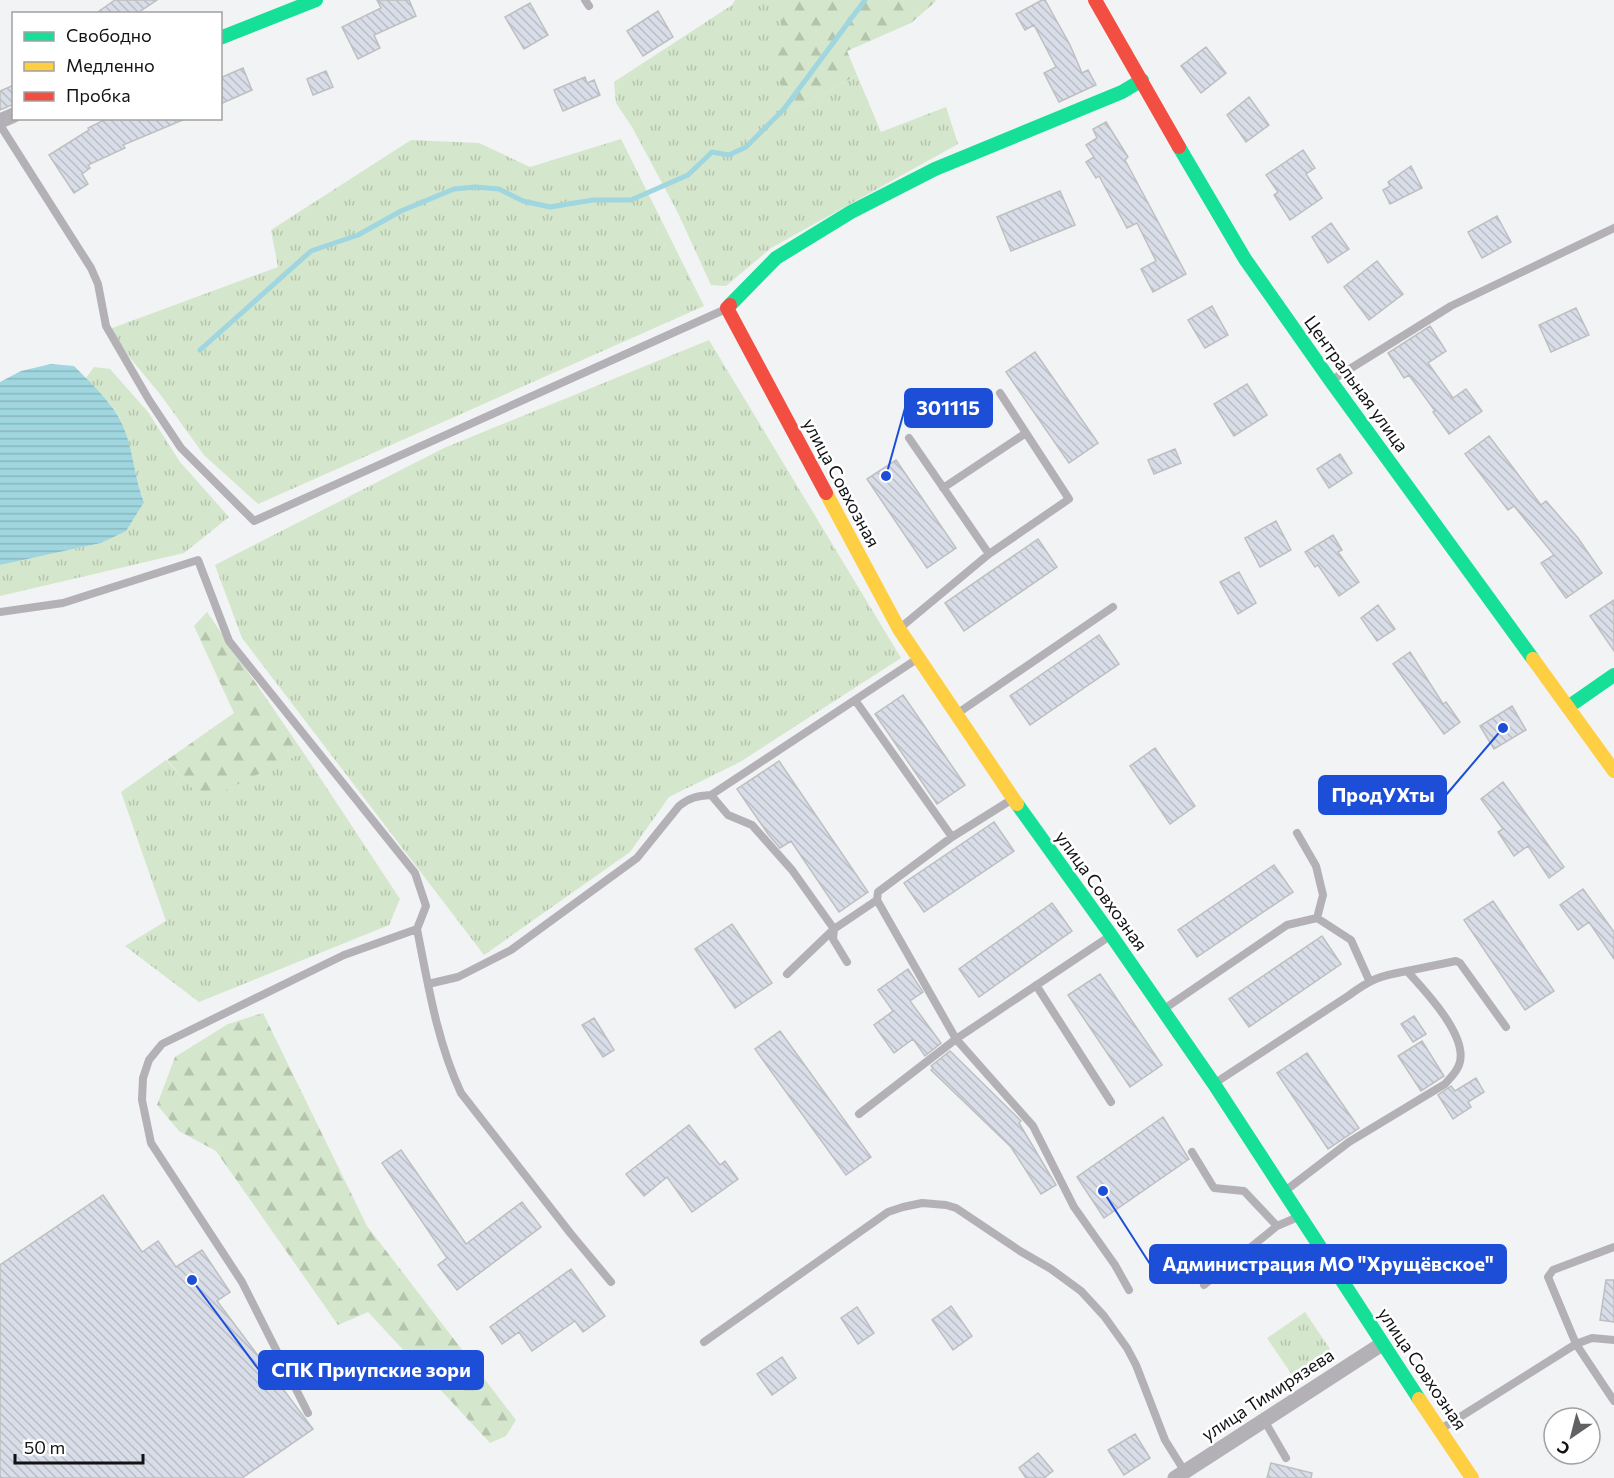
<svg xmlns="http://www.w3.org/2000/svg" width="1614" height="1478" viewBox="0 0 1614 1478" font-family="Commissioner,sans-serif">
	<defs>
		<pattern id="grass-tufts" width="24" height="20" patternUnits="userSpaceOnUse" patternTransform="scale(1.5)"><rect width="24" height="20" fill="#d4e6cb"/><path d="M3 7l-1-3M5 7V3M7 7l1-3M15 17l-1-3M17 17v-4M19 17l1-3" fill="none" stroke="#b5c4ad"/></pattern>
		<pattern id="forest-firs" width="22" height="20" patternUnits="userSpaceOnUse" patternTransform="scale(1.5)"><rect width="22" height="20" fill="#d4e6cb"/><path d="M5 1l3.5 6h-7zM16 11l3.5 6h-7z" fill="#b5c4ad"/></pattern>
		<pattern id="water-rules" width="6" height="5" patternUnits="userSpaceOnUse" patternTransform="scale(1.5)"><rect width="6" height="5" fill="#a0d6df"/><path d="M0 2.5h6" fill="none" stroke="#89b7be"/></pattern>
		<pattern id="building-back-hatch" width="6" height="6" patternUnits="userSpaceOnUse" patternTransform="scale(1.5)"><rect width="6" height="6" fill="#d9dde8"/><path d="M-1 5l2 2M0 0l6 6M5-1l2 2" fill="none" stroke="#b9bdc6"/></pattern>
	</defs>
	<rect width="100%" height="100%" fill="#f1f3f5"/>
	<path fill="url(#grass-tufts)" d="M735,0H799L785,10L795,110L857,75L881,132L946,107L958,144L771,248L726,286L711,285L677,211L632,127L616,103L614,82L732,5Z
		M621,139L704,306L258,504L204,455L160,394L107,330L278,267L271,230L411,140L479,143L530,167Z
		M709,340L901,658L740,762L669,797L630,852L484,955L242,638L215,565L444,448Z
		M94,367L110,369L148,412L180,462L229,517L184,553L0,596V565L101,543L144,501C133,474 132,444 119,417C112,403 96,390 86,378Z
		M303,752L400,899L389,925L199,1002L125,946L166,921L121,792L166,760L204,800Z
		M1305,1312L1330,1349L1292,1375L1267,1338Z"/>
	<path fill="url(#forest-firs)" d="M799,0H935L936,1L911,23L847,51L857,75L795,110L771,67L785,9Z
		M207,612L303,752L204,801L167,760L234,713L194,626Z
		M263,1013L367,1226L516,1420L506,1436L490,1443L368,1312L338,1325L216,1151L179,1131L157,1105L175,1057L228,1024Z"/>
	<path fill="url(#water-rules)" d="M51,364L74,366C87,379 110,401 118,416C133,442 133,474 144,502L126,531L101,543L0,565V382L21,371Z"/>
	<g fill="none" stroke-linecap="round" stroke-linejoin="round">
		<path stroke="#a0d6df" stroke-width="5" d="M200,350L311,251L358,235L401,211L454,189L475,187L499,189L523,201L550,207L593,200H631L688,175L712,152L729,155L746,147L784,109L865,0"/>
	</g>
	<path fill="url(#building-back-hatch)" stroke="#bdbfc0" stroke-width="1.5" d="M115,0H157L136,14H95Z
		M377,0H409L416,16L374,35L380,48L358,59L342,27L381,8Z
		M1042,0H1045L1070,45L1082,73L1088,70L1096,85L1059,102L1044,73L1056,67L1034,25L1025,30L1016,14Z
		M530,3L548,35L524,49L505,17Z
		M658,11L673,37L643,56L627,31Z
		M1206,47L1226,73L1201,93L1181,66Z
		M243,68L252,90L220,104V78Z
		M326,71L333,87L313,95L307,79Z
		M585,77L587,83L594,80L600,95L563,111L554,90Z
		M14,85V104L0,110V91Z
		M1249,97L1269,125L1246,142L1227,115Z
		M108,118L185,119L123,145L125,148L88,165L90,168L82,174L88,184L74,193L49,155L89,130L88,128Z
		M1106,122L1128,157L1125,160L1186,274L1153,292L1141,269L1156,261L1137,223L1127,228L1099,176L1096,178L1086,162L1094,157L1086,145L1097,138L1093,129Z
		M1303,150L1315,168L1306,174L1322,198L1290,220L1274,195L1278,192L1266,175Z
		M1411,166L1422,188L1390,204L1383,190L1390,186L1388,182Z
		M1060,191L1075,225L1011,251L997,217Z
		M1497,216L1511,242L1482,258L1468,232Z
		M1331,223L1349,249L1328,263L1312,237Z
		M1377,261L1403,294L1369,320L1344,287Z
		M1212,306L1228,335L1205,348L1188,320Z
		M1576,308L1589,335L1551,352L1539,325Z
		M1430,326L1446,351L1428,363L1453,398L1466,389L1482,411L1449,434L1433,412L1435,411L1409,375L1404,378L1388,353Z
		M1035,352L1098,443L1069,463L1006,372Z
		M1247,384L1267,415L1234,436L1214,404Z
		M1489,436L1541,505L1546,501L1578,538L1602,573L1566,598L1541,563L1554,555L1514,506L1508,510L1465,454Z
		M1175,449L1181,463L1154,474L1148,460Z
		M1340,454L1352,473L1329,488L1317,469Z
		M896,460L956,548L927,568L867,479Z
		M1276,521L1291,550L1260,567L1245,538Z
		M1333,535L1342,550L1338,552L1359,582L1339,596L1318,565L1315,567L1305,552Z
		M1038,539L1057,567L964,631L945,603Z
		M1239,572L1256,603L1238,614L1220,582Z
		M1614,600V651L1590,616Z
		M1378,605L1395,629L1377,641L1361,618Z
		M1099,635L1119,664L1030,725L1010,696Z
		M1410,652L1443,704L1446,702L1460,722L1444,734L1393,664Z
		M903,695L965,785L937,804L875,714Z
		M1512,706L1526,730L1494,749L1480,726Z
		M1155,748L1195,806L1170,824L1130,766Z
		M779,761L868,892L839,912L791,841L780,848L768,834L737,789Z
		M1503,782L1564,867L1549,878L1528,846L1514,856L1498,832L1503,829L1481,799Z
		M994,822L1014,851L924,912L904,883Z
		M1274,865L1293,892L1197,957L1178,930Z
		M1583,889L1614,932V959L1589,922L1578,930L1560,905Z
		M1493,901L1554,991L1525,1010L1464,920Z
		M1052,903L1072,931L979,997L959,969Z
		M732,924L772,983L735,1008L695,949Z
		M1322,936L1341,964L1249,1027L1229,999Z
		M908,969L923,992L910,1001L941,1043L925,1056L913,1039L894,1053L874,1025L893,1011L878,990Z
		M1100,974L1162,1065L1130,1087L1068,995Z
		M1414,1016L1426,1034L1413,1042L1401,1024Z
		M594,1018L614,1050L603,1057L582,1025Z
		M780,1031L871,1157L846,1175L755,1049Z
		M1422,1041L1444,1076L1421,1091L1398,1056Z
		M950,1051L1021,1121L1019,1123L1056,1185L1041,1194L1011,1147L931,1070L933,1068L931,1066Z
		M1307,1053L1359,1128L1328,1149L1277,1073Z
		M1476,1078L1484,1092L1468,1102L1471,1107L1453,1119L1438,1095L1451,1086L1455,1091Z
		M1163,1117L1189,1159L1104,1218L1077,1177Z
		M689,1125L720,1165L725,1161L738,1179L692,1212L667,1177L644,1196L626,1174Z
		M401,1150L466,1244L522,1202L541,1227L457,1290L438,1265L447,1258L382,1163Z
		M103,1195L142,1252L158,1241L176,1267L202,1250L230,1292L217,1301L313,1429L242,1478H0V1265Z
		M571,1269L605,1316L583,1332L575,1321L532,1351L519,1332L502,1344L490,1327Z
		M1606,1280H1614V1322L1600,1320Z
		M951,1306L972,1336L953,1350L932,1320Z
		M857,1307L874,1333L858,1344L841,1318Z
		M782,1357L796,1378L772,1395L757,1374Z
		M1135,1434L1150,1458L1124,1475L1108,1450Z
		M1038,1453L1053,1471L1044,1478H1026L1019,1468Z
		M1271,1463L1312,1473L1311,1478H1267Z"/>
	<g fill="none" stroke-linecap="round" stroke-linejoin="round">
		<path stroke="#b4b1b6" stroke-width="8" d="M585,0L589,6
			M0,125L91,268L98,284L106,326L149,400L181,448L254,521L726,309
			M1332,380L1451,306L1614,228
			M909,438L989,554
			M943,488L1026,433
			M0,612L63,603L198,560L229,641L415,873L426,906L417,929L344,955L162,1044L149,1060L143,1078L142,1100L151,1143L242,1282L308,1413
			M900,628L989,554L1069,499L1000,393
			M917,659L711,795L728,815L752,825L792,870L834,929L877,900L956,1039L1033,1126L1074,1207L1115,1265L1129,1290
			M855,700L952,837
			M958,713L1113,607
			M1297,833L1316,866L1323,895L1317,918
			M877,900L878,892L952,837L1011,800
			M417,929C428,984 437,1042 461,1093L571,1234L611,1282
			M834,929L833,939L847,962
			M1407,971L1456,961L1460,963L1506,1027
			M787,974L834,929
			M428,984L458,977L511,950L637,858L679,806C690,797 698,796 711,795
			M1036,985L1111,1102
			M1164,1009L1287,925L1317,918L1351,940L1369,980
			M1215,1083L1348,996C1371,979 1379,976 1407,971C1424,990 1470,1037 1459,1065C1456,1073 1450,1078 1445,1084L1349,1142L1285,1191
			M859,1114L956,1039L1110,936
			M1192,1152L1214,1188L1244,1191L1277,1226
			M1614,1247L1553,1270L1548,1277L1576,1344L1614,1401
			M1204,1285L1277,1226L1298,1217
			M704,1342L888,1212L903,1207L922,1203L946,1205L956,1208L1020,1251L1051,1269L1081,1291L1104,1316L1127,1348L1136,1365L1165,1440L1185,1472
			M1264,1420L1286,1458
			M1441,1429L1576,1344L1592,1338L1614,1340"/>
		<path stroke="#b4b1b6" stroke-width="15" d="M0,121L14,115
			M1175,1478L1382,1344"/>
		<path stroke="#16e098" stroke-width="14" d="M220,38L316,0
			M1179,147L1245,259L1330,380L1533,659
			M730,305L776,258L851,212L935,169L1122,92L1142,80
			M1568,707L1614,675
			M1017,804L1111,935L1214,1084L1419,1399"/>
		<path stroke="#ffcf43" stroke-width="14" d="M826,493L899,629L1017,804
			M1533,659L1614,771
			M1419,1399L1472,1478"/>
		<path stroke="#f24e42" stroke-width="14" d="M1095,0L1179,147
			M730,305L727,308L826,493"/>
	</g>
	<g text-anchor="middle" stroke-width="5" stroke-linejoin="round" paint-order="stroke">
		<g font-size="18" fill="#131315" stroke="#fff">
			<text transform="translate(1356 384) rotate(54)" y="6">Центральная улица</text>
			<text transform="translate(841 483) rotate(62)" y="6">улица Совхозная</text>
			<text transform="translate(1101 891) rotate(54)" y="6">улица Совхозная</text>
			<text transform="translate(1422 1369) rotate(56)" y="6">улица Совхозная</text>
			<text transform="translate(1268 1395) rotate(-33)" y="6">улица Тимирязева</text>
		</g>
	</g>
	<path fill="none" stroke="#1d4ed8" stroke-width="2" d="M886 476L905 408M1503 728L1446 795M1103 1191L1150 1264M192 1280L259 1370"/>
	<g fill="#1d4ed8" stroke="#fff" stroke-width="2">
		<circle cx="886" cy="476" r="6"/>
		<circle cx="1503" cy="728" r="6"/>
		<circle cx="1103" cy="1191" r="6"/>
		<circle cx="192" cy="1280" r="6"/>
	</g>
	<g fill="#1d4ed8" stroke="#1d4ed8" stroke-width="2">
		<rect x="905" y="389" width="87" height="38" rx="6"/>
		<rect x="1319" y="776" width="127" height="38" rx="6"/>
		<rect x="1150" y="1245" width="356" height="38" rx="6"/>
		<rect x="259" y="1351" width="224" height="38" rx="6"/>
	</g>
	<g font-size="20" text-anchor="middle" font-weight="bold" fill="#fff">
		<text x="948" y="415">301115</text>
		<text x="1383" y="802">ПродУХты</text>
		<text x="1328" y="1271">Администрация МО "Хрущёвское"</text>
		<text x="371" y="1377">СПК Приупские зори</text>
	</g>
	<rect x="12" y="12" width="210" height="108" fill="#ffffff" stroke="#a1a1a1" stroke-width="1.5"/>
	<rect x="24" y="32" width="30" height="9" fill="#16e098" stroke="#a1a1a1" stroke-width="1.5"/>
	<text x="66" y="42" font-size="18" fill="#131315">Свободно</text>
	<rect x="24" y="62" width="30" height="9" fill="#ffcf43" stroke="#a1a1a1" stroke-width="1.5"/>
	<text x="66" y="72" font-size="18" fill="#131315">Медленно</text>
	<rect x="24" y="92" width="30" height="9" fill="#f24e42" stroke="#a1a1a1" stroke-width="1.5"/>
	<text x="66" y="102" font-size="18" fill="#131315">Пробка</text>
	<g transform="translate(1572 1436) rotate(215)"><circle r="28" fill="#ffffff" stroke="#a1a1a1" stroke-width="1.5"/>
	<path d="M0-4.5L10 22L0 15L-10 22Z" fill="#616163"/>
	<text y="-9" font-size="16" font-weight="bold" text-anchor="middle" fill="#131315">С</text>
	</g>
	<path d="M15 1454v9h128v-9" fill="none" stroke="#131315" stroke-width="3"/>
	<text x="24" y="1454" font-size="18" fill="#131315" stroke="#ffffff" stroke-width="4.5" paint-order="stroke">50 m</text>
</svg>
